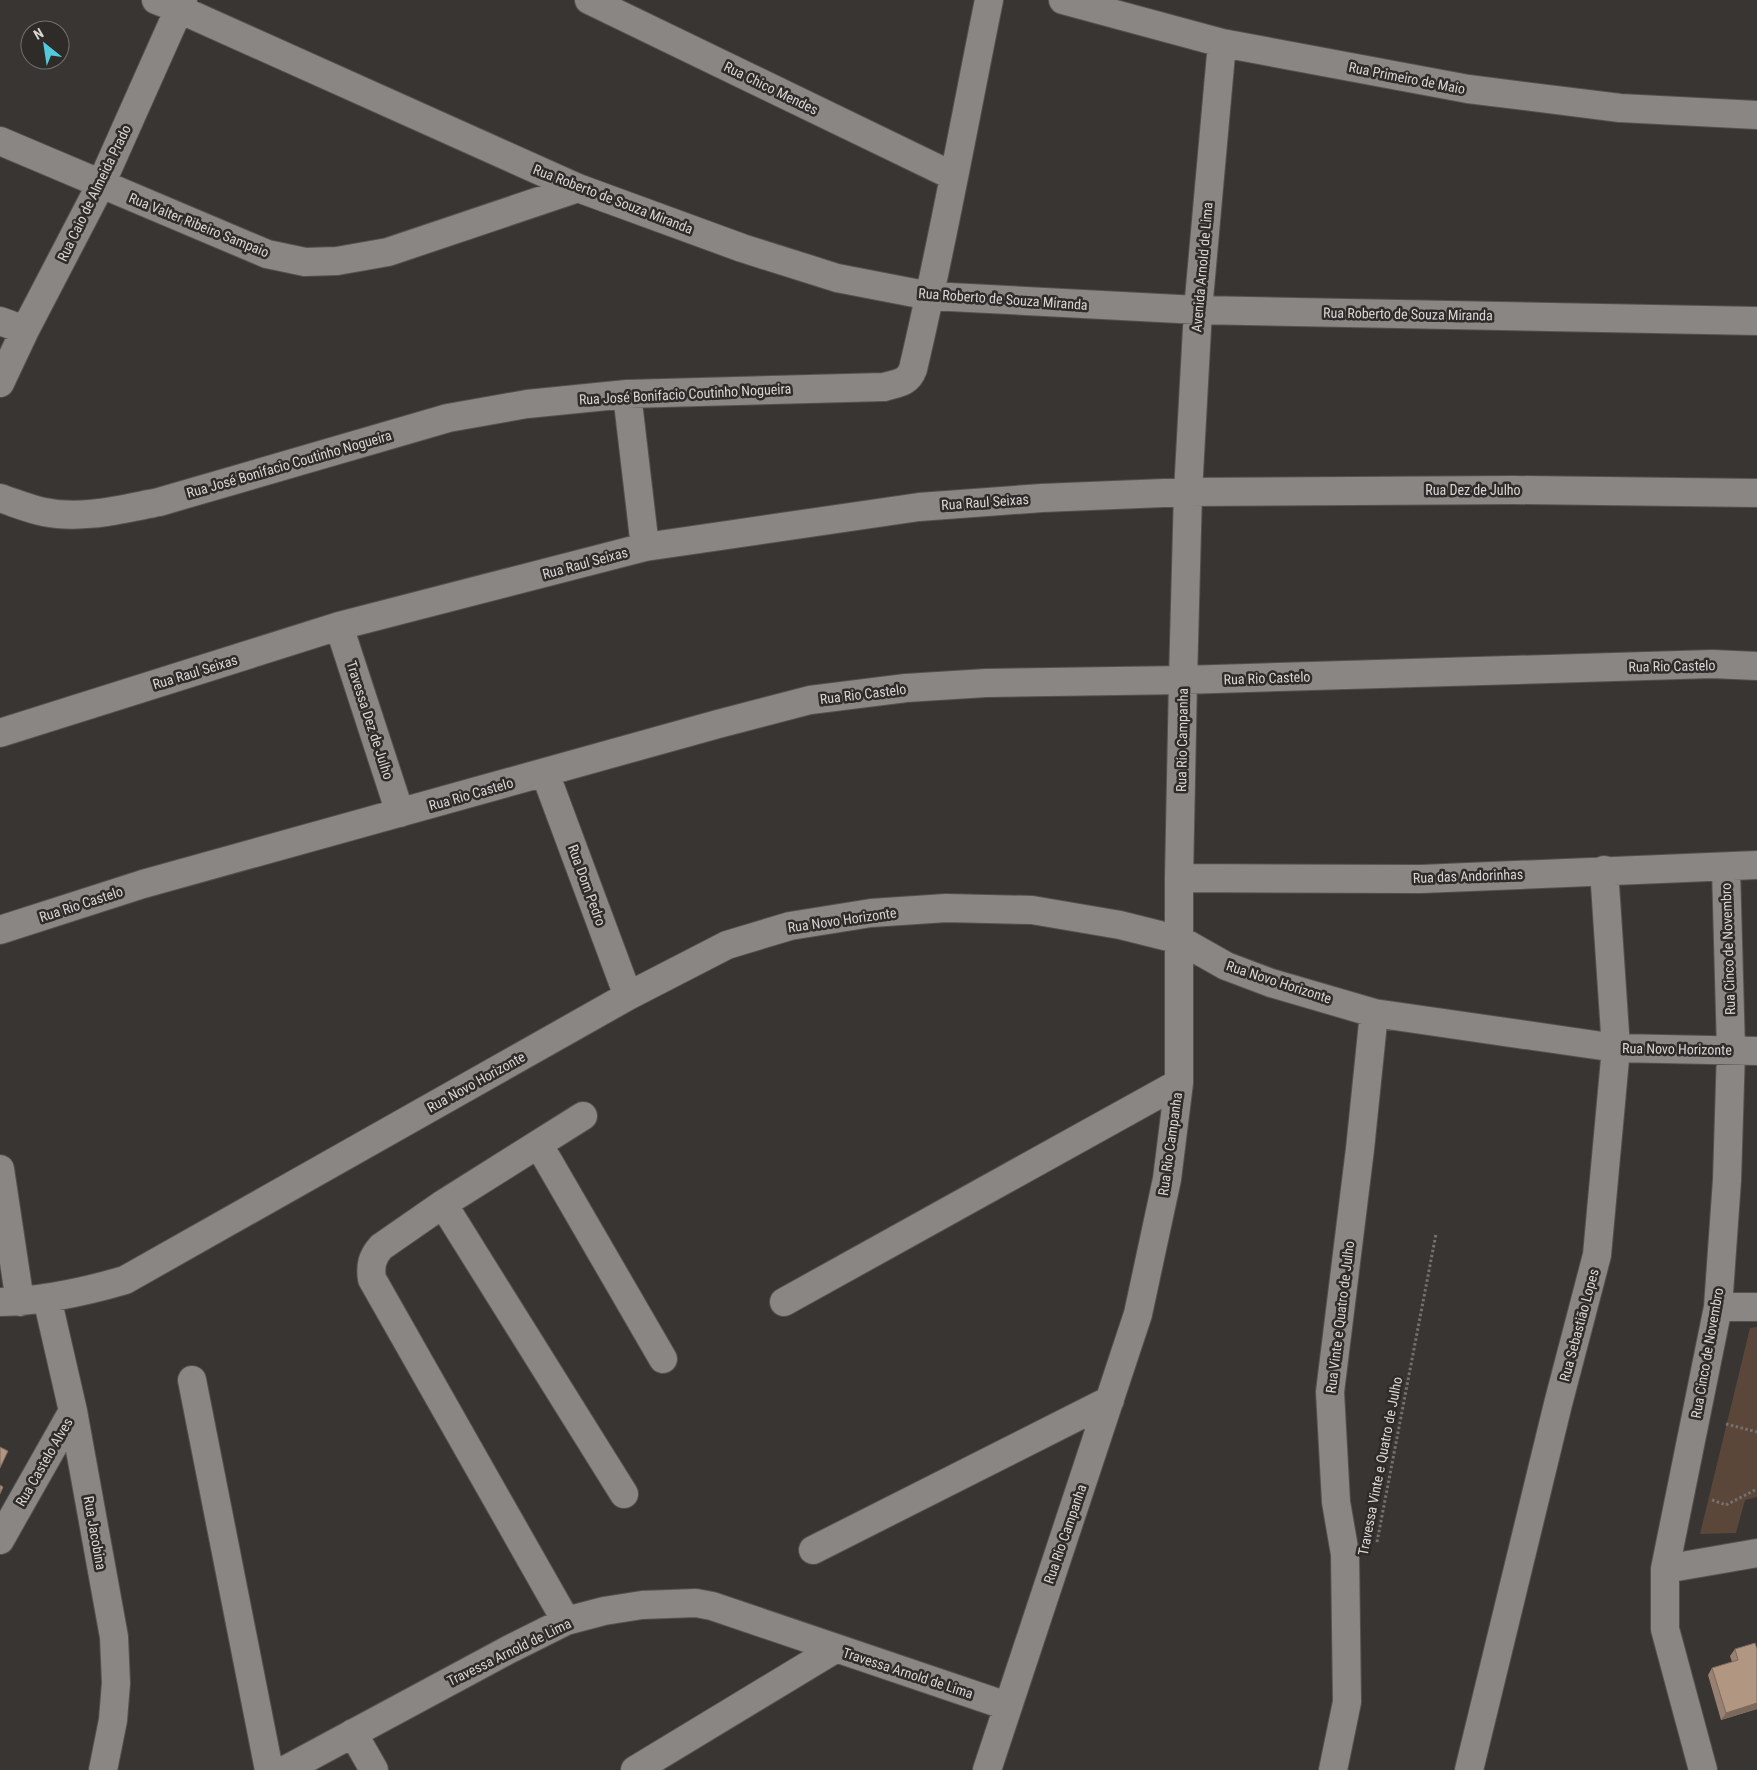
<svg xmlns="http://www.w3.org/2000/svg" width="1757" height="1770" viewBox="0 0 1757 1770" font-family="'Roboto Condensed',sans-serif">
	<rect width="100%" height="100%" fill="#393533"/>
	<path fill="#5b4739" d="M1757,1327V1497L1745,1500L1736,1533L1700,1534L1750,1328Z"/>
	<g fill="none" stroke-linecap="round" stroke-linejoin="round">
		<g stroke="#54514e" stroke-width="30">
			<path id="street" d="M156,0L179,9L578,188L742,248L837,278L930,296L1198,310L1757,321
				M589,0L953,176
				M1063,0L1222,43L1468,89L1620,108L1757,115
				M0,141L267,254L305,262L337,261L388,252L578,188
				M0,321L25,330
				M0,383L25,330L101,184L183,0
				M627,394L645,547
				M0,498C15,503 29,509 44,512C82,520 122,509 159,502L448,418L527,404L627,394L884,387C898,383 908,383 913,369C942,247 964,123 989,0
				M339,626L400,813
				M0,733L339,626L645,547L919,507L1042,498L1188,492L1514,490L1757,493
				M545,773L628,996
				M1179,878L1421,879L1757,865
				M0,930L143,884L718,724L810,700L906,688L986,683L1183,680L1712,664L1757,666
				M539,1145L663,1359
				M0,1169L20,1302
				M443,1204L624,1494
				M47,1298L73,1411L114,1637L116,1683L113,1720L103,1770
				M0,1302C43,1301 84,1292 125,1280L628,996L727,945L790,926L871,913L946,908L1032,910L1120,925L1180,940L1226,966L1271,983L1374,1013L1616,1048L1757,1051
				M784,1302L1179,1083
				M1718,1307H1757
				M192,1380L269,1770
				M0,1540L73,1411
				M813,1550L1110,1400
				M1665,1569L1757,1553
				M566,1621L372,1279C370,1266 372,1257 381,1247L443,1204L583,1116
				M353,1733L374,1770
				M285,1770L508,1650L566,1621L604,1611L642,1605L696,1603L712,1606L1007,1706
				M635,1770L835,1649
				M987,1770L1138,1314L1167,1179L1179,1083V878L1183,680L1188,492L1198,310L1222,43
				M1333,1770L1347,1702L1345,1554L1336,1502L1330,1392L1360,1149L1374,1013
				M1469,1770L1558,1404L1597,1255L1616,1048L1604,870
				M1703,1770L1665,1629V1569L1718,1307L1727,1180L1731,1050L1726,868"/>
		</g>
		<path stroke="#75716f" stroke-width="3" stroke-dasharray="2.5 2.5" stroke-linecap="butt" d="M1726,1424L1757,1432
			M1712,1500L1726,1505L1757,1489
			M1377,1542L1436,1234"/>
		<use href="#street" stroke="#8a8683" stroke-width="28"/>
	</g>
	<path fill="#988170" d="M1735,1649H1757V1709L1721,1720L1708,1675L1712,1668L1732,1662L1730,1656Z"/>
	<path fill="#7c695b" d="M1757,1703V1709L1721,1720L1726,1713Z"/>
	<path fill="#b19682" stroke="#7c695b" d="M0,1447L8,1451L0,1468Z
		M0,1485L3,1487L0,1494Z
		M1755,1643L1757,1649V1703L1726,1713L1712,1668L1738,1660L1735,1649Z"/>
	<g text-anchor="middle" stroke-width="5" stroke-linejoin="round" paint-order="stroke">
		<g font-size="14" fill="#d9d7d5" stroke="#2f2b29">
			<text transform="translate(1407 78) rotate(11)" y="5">Rua Primeiro de Maio</text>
			<text transform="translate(771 88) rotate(26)" y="5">Rua Chico Mendes</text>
			<text transform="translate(94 193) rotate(-64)" y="5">Rua Caio de Almeida Prado</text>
			<text transform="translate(613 199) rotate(21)" y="5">Rua Roberto de Souza Miranda</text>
			<text transform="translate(199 225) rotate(22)" y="5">Rua Valter Ribeiro Sampaio</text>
			<text transform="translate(1202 267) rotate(-85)" y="5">Avenida Arnold de Lima</text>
			<text transform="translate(1003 299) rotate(4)" y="5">Rua Roberto de Souza Miranda</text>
			<text transform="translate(1408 314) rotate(1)" y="5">Rua Roberto de Souza Miranda</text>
			<text transform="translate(685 394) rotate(-3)" y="5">Rua José Bonifacio Coutinho Nogueira</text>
			<text transform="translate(289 464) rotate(-16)" y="5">Rua José Bonifacio Coutinho Nogueira</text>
			<text x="1473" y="495">Rua Dez de Julho</text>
			<text transform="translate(985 502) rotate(-4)" y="5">Rua Raul Seixas</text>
			<text transform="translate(585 563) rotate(-15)" y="5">Rua Raul Seixas</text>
			<text transform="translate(1672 666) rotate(-1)" y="5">Rua Rio Castelo</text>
			<text transform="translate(195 672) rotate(-17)" y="5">Rua Raul Seixas</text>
			<text transform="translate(1267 678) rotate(-2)" y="5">Rua Rio Castelo</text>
			<text transform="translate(863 694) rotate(-7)" y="5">Rua Rio Castelo</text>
			<text transform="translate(370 720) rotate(72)" y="5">Travessa Dez de Julho</text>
			<text transform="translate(1182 740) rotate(-89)" y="5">Rua Rio Campanha</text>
			<text transform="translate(471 794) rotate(-16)" y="5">Rua Rio Castelo</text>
			<text transform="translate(1468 876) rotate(-2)" y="5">Rua das Andorinhas</text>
			<text transform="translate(587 885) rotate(70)" y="5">Rua Dom Pedro</text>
			<text transform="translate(81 904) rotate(-18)" y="5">Rua Rio Castelo</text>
			<text transform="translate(842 920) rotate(-8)" y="5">Rua Novo Horizonte</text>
			<text transform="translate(1728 949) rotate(-92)" y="5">Rua Cinco de Novembro</text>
			<text transform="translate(1279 982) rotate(18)" y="5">Rua Novo Horizonte</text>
			<text transform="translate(1677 1049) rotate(1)" y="5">Rua Novo Horizonte</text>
			<text transform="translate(476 1082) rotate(-29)" y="5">Rua Novo Horizonte</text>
			<text transform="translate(1170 1144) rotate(-82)" y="5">Rua Rio Campanha</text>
			<text transform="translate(1340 1317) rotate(-83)" y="5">Rua Vinte e Quatro de Julho</text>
			<text transform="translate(1579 1325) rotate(-75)" y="5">Rua Sebastião Lopes</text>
			<text transform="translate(1707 1353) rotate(-80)" y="5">Rua Cinco de Novembro</text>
			<text transform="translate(44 1462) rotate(-60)" y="5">Rua Castelo Alves</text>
			<text transform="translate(1380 1466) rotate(-79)" y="5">Travessa Vinte e Quatro de Julho</text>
			<text transform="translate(95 1533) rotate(80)" y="5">Rua Jacobina</text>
			<text transform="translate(1065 1534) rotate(-71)" y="5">Rua Rio Campanha</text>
			<text transform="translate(509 1652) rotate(-26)" y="5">Travessa Arnold de Lima</text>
			<text transform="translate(908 1673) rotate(18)" y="5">Travessa Arnold de Lima</text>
		</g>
	</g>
	<g transform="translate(45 45) rotate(330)"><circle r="24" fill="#2f2b29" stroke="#73706e"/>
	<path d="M0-4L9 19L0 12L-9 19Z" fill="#53cadc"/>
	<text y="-8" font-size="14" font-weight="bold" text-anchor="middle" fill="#d9d7d5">N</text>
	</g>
</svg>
